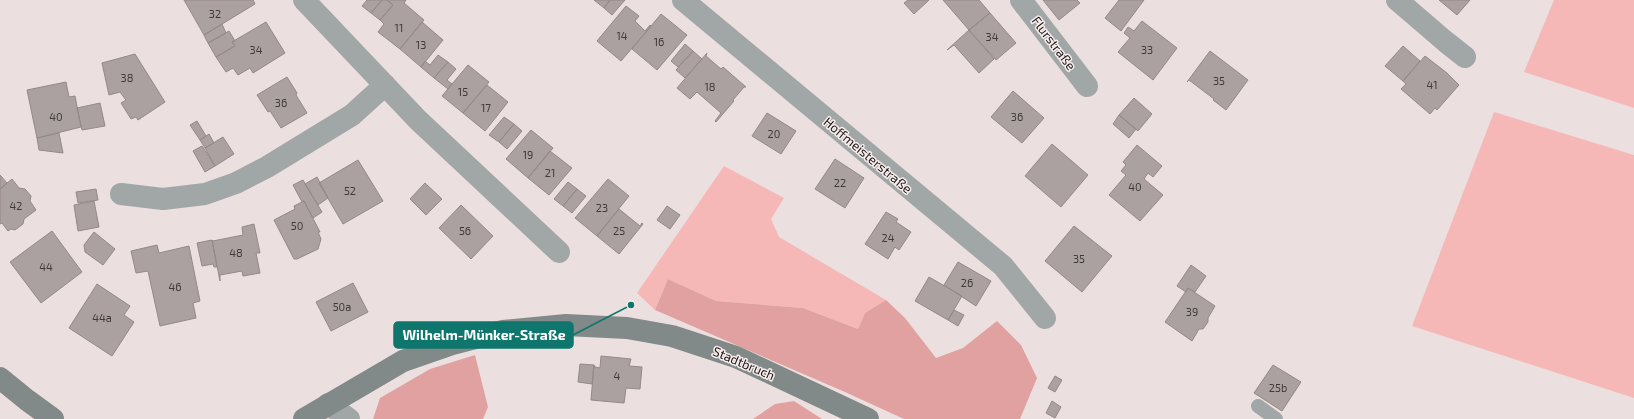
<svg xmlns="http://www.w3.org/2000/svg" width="1634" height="419" viewBox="0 0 1634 419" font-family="'Exo 2',sans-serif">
	<rect width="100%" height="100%" fill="#ebe0df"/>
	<path fill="#f5b8b7" d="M1554,0H1634V108L1524,72Z
		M1494,112L1634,155V398L1412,326Z
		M724,166L784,198L771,219L779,237L886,300L865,313L858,329L803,308L716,301L668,279L655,310L637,293Z"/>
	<path fill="#e0a1a0" d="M668,279L716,301L803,308L858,329L865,313L886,300L905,318L936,358L963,348L997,321L1021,345L1037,378L1020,419H904L845,392L655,310Z
		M475,355L488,407L483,419H373L380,398L430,369Z
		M794,401L822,419H753L775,404Z"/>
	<path fill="#aca1a1" stroke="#938988" d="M184,0H253L255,4L204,35Z
		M367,0H382L371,13L362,6Z
		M382,0H387L393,5L380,20L371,13Z
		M387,0H406L404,3L424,20L400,49L378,32L384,24L380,20L393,5Z
		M594,0H610L604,8Z
		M610,0H625L612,15L604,8Z
		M908,0H929L914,14L904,3Z
		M943,0H979L990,13L969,30Z
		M1043,0H1077L1080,3L1059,20Z
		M1119,0H1144L1121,31L1105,18Z
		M1439,0H1470L1457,15Z
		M626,6L639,16L635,21L645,31L650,25L651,26L621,61L597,41Z
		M990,13L1016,43L996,60L969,30Z
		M661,14L687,35L657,70L632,49Z
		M1142,21L1177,48L1153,80L1118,52L1130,38L1124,33L1128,27L1134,31Z
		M266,22L285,53L253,73L250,68L238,75L233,68L226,72L216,57L235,46L232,42Z
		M422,22L443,40L421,67L400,49Z
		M222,24L226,33L208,43L204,35Z
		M969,30L994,59L979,73L954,45L947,50Z
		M229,31L235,41L232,42L235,46L216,57L208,43Z
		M685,44L693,51L678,67L671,61Z
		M1403,46L1420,61L1403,81L1385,66Z
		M693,51L702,59L685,78L676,70Z
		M1210,51L1248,80L1226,110L1213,100L1214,99L1189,80L1187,82Z
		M707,53L706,56L721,69L723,67L746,87H744L733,100L734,101L716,122L715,121L721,113L697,92L690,99L677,88Z
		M135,54L165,102L138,120L136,117L131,119L121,103L126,100L120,92L109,95L102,63Z
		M438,55L448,62L434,78L421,67L425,61L430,65Z
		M1425,56L1447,73L1459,85L1437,110L1435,108L1430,114L1401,89L1406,84L1403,81Z
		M448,62L456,69L447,80L452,84L448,89L434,78Z
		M468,65L489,82L463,113L442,96Z
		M287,77L297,93L296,95L307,113L281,128L270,111L268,112L257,95Z
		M66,82L69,97L75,96L81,127L37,138L27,90Z
		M487,85L508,102L485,131L463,113Z
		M1013,91L1044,118L1022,143L991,117Z
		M1134,98L1152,114L1138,131L1119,115Z
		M100,103L105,126L82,130L77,108Z
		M767,113L796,131L781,154L752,136Z
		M1119,115L1136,129L1129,138L1113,124Z
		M504,117L514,124L499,142L489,135Z
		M197,121L206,136L200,140L190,125Z
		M514,124L522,131L507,149L499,142Z
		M531,130L553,148L528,178L506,159Z
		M59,133L63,153L39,150L37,138Z
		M209,134L214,143L205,148L200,140Z
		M223,137L234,154L215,166L205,148Z
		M1052,144L1088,175L1061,207L1025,176Z
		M1137,145L1162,166L1153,177L1148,173L1144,179L1163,195L1140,221L1109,195L1126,175L1121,171L1126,165L1123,162Z
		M202,146L215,166L205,172L193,151Z
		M550,151L572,168L549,195L528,178Z
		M835,159L864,178L845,208L815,189Z
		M358,160L383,201L343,224L319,183Z
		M0,175L7,183L0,189Z
		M317,177L328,198L318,205L305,184Z
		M12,179L19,188L25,189L31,196L30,201L36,210L24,219L23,224L15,230L11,229L8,231L2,223L0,224V189Z
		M608,179L629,196L597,236L575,218Z
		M303,180L322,212L313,218L304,201L302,202L293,185Z
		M568,182L577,189L563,206L554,199Z
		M425,183L442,199L426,215L410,199Z
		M96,189L98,200L78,203L76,192Z
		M577,189L586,196L572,213L563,206Z
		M94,201L99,227L78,231L74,205Z
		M304,201L320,232H318L321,239L318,249L297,259H294L274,220L295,209L294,206Z
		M461,205L493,236L471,259L439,228Z
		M667,206L680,215L670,229L657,220Z
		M619,209L640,226L642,223L643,224L619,254L597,236Z
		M886,212L898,219L896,222L911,232L899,250L895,247L888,259L865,244Z
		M254,224L260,253H256L260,273L243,276L242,271L220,275V281L212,240L213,241L243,235L242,227Z
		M1074,226L1112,256L1082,292L1045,261Z
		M52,231L82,272L41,303L10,262Z
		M94,232L115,249L103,265L85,252L84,245Z
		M212,240L217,267H214L213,264L202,266L197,243Z
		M157,245L159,253L189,246L200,301L193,303L196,318L160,326L148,271L136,273L131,251Z
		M958,262L991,281L976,306L944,285Z
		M1191,265L1206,276L1195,292L1188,288L1186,292L1177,286Z
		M929,277L962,296L948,320L915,301Z
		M353,283L368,312L331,331L316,302Z
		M97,284L130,306L124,315L134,322L112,356L69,328Z
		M1188,288L1215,306L1208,318V322L1203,329H1199L1192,341L1165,322Z
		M954,310L964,315L958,326L948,320Z
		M601,356L631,359L629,366L642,367L640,389L626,388L624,403L591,400L594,365L595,367L600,368Z
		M580,364L594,365L592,384L578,382Z
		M1273,365L1301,382L1282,411L1254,393Z
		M1055,376L1062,380L1055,392L1048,388Z
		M1052,401L1061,407L1055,418L1046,413Z"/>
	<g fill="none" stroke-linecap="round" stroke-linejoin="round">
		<path stroke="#a1a6a7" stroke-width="14" d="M1258,406L1276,419"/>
		<path stroke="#a1a6a7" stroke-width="22" d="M304,0L418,120L559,252
			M683,0L1003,266L1045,318
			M1021,0L1087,86
			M1397,0L1446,42L1465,57
			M121,194L163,199L205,194L236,183L267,167L352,115L385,85
			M328,404L349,419"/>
		<path stroke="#828989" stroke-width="22" d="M0,378L27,400L53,419
			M304,419L403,361L452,344L503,331L566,325L627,328L672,336L736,357L868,419"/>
	</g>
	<g text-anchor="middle" stroke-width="3" stroke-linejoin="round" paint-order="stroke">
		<g font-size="11" fill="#3f3a3a">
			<text x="215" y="18">32</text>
			<text x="399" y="32">11</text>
			<text x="622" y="40">14</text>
			<text x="992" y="41">34</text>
			<text x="659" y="46">16</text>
			<text x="421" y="49">13</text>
			<text x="256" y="54">34</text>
			<text x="1147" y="54">33</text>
			<text x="127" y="82">38</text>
			<text x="1219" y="85">35</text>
			<text x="1432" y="89">41</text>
			<text x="710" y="91">18</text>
			<text x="463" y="96">15</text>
			<text x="281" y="107">36</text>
			<text x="486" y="112">17</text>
			<text x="56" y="121">40</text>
			<text x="1017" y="121">36</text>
			<text x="774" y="138">20</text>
			<text x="528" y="159">19</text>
			<text x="550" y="177">21</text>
			<text x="840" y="187">22</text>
			<text x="1135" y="191">40</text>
			<text x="350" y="195">52</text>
			<text x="16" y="210">42</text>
			<text x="602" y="212">23</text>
			<text x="297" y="230">50</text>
			<text x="465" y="235">56</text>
			<text x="619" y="235">25</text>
			<text x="888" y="242">24</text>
			<text x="236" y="257">48</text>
			<text x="1079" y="263">35</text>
			<text x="46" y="271">44</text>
			<text x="967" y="287">26</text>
			<text x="175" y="291">46</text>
			<text x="342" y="311">50a</text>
			<text x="1192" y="316">39</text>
			<text x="102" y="322">44a</text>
			<text x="617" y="380">4</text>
			<text x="1278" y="392">25b</text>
		</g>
		<g font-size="13" fill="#1b1717" stroke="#f8eded">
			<text transform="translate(1054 43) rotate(53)" y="5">Flurstraße</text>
			<text transform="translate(868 155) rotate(40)" y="5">Hoffmeisterstraße</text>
			<text transform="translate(744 363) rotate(23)" y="5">Stadtbruch</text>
		</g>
	</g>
	<path fill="none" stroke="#0f766e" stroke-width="1.5" d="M631 305L573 335"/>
	<circle fill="#0f766e" stroke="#f8eded" stroke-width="1.5" cx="631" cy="305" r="4"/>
	<rect fill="#0f766e" stroke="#0f766e" stroke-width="1.5" x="394" y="322" width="179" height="26" rx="4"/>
	<g font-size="14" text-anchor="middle" font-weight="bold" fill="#fff">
		<text x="484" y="340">Wilhelm-Münker-Straße</text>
	</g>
</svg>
